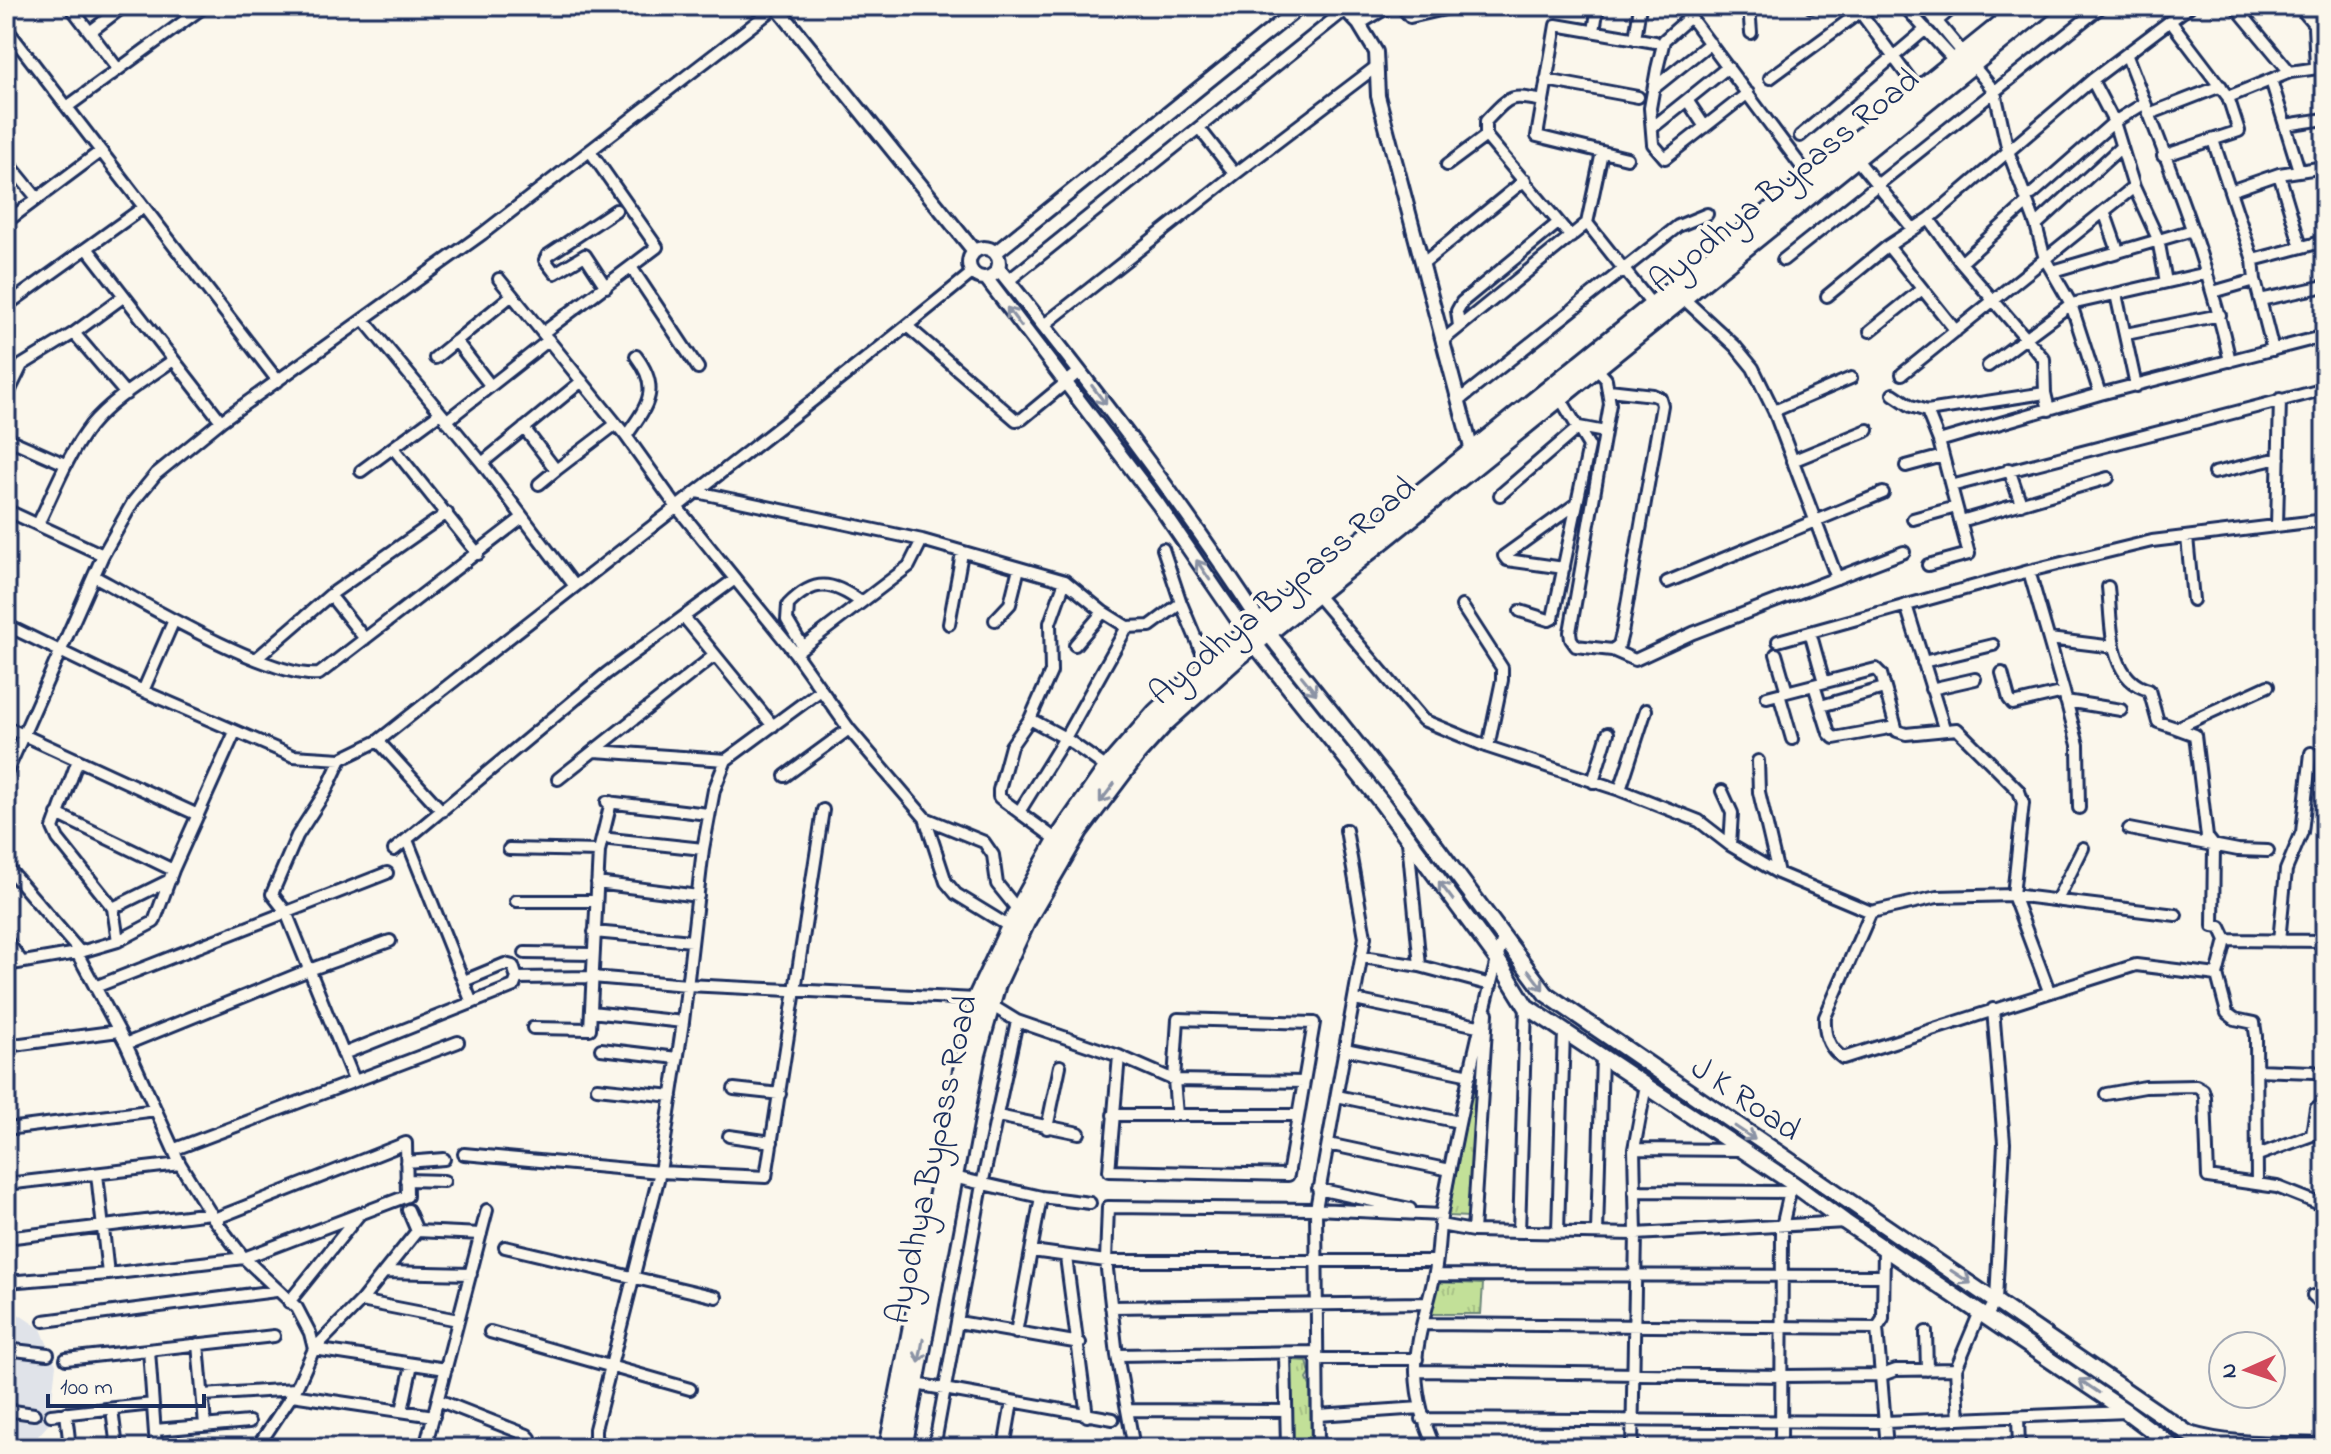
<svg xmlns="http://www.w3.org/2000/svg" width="2331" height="1454" viewBox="0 0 2331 1454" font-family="'Indie Flower',sans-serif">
	<defs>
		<pattern id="park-tufts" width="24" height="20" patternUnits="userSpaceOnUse" patternTransform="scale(2)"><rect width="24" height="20" fill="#c2e098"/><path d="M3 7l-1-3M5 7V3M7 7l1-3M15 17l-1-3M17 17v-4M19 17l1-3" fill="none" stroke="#a6c085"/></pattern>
	</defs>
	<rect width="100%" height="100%" fill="#fbf7ec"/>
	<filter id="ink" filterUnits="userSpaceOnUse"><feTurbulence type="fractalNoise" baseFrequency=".0125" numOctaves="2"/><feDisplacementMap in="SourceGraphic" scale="16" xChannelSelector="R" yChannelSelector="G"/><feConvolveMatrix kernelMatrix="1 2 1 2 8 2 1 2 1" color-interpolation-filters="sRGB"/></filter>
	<g filter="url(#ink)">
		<path fill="#e0e3e9" d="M6,1306L41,1329L56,1365L49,1424L27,1448H6Z"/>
		<path fill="url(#park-tufts)" stroke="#6e887b" stroke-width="2" d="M1482,1035L1469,1217L1448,1216Z
			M1439,1282L1483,1284L1481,1314H1431Z
			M1291,1360L1307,1361L1310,1374L1307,1379L1310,1386L1311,1448H1290L1288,1384L1292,1374L1288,1367Z"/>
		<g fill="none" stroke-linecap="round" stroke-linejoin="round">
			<g stroke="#1b2f5e" stroke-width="16">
				<path id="minor" d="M70,6L118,69
					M1401,6L1410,17L1458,6
					M1749,6L1751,33
					M1811,6V7
					M1904,6L1955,61
					M1924,6L1995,92L2008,151L2036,225L2045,259L2071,304L2100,394
					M2235,6L2290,72
					M2299,6L2313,23
					M2313,6L2316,67
					M1936,22L1955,6
					M1359,24L1390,6
					M6,28L278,381
					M91,31L124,6
					M1594,31L1598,6
					M1635,39L1640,6
					M2127,56C2165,156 2207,256 2230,361
					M1770,78L1860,12L1918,90
					M1546,80L1638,97
					M2092,80L2114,122L2134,187L2158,239L2166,282
					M2271,80L2299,170
					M1654,88L1710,43
					M1748,93L1665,158L1653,144L1650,108L1657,69L1664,40L1690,17L1810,178
					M2228,97L2290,72L2325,67
					M1687,100L1705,127
					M1543,101C1509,94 1510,96 1486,121V136L1571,237
					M67,107L205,6
					M2149,114L2221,86
					M2285,125L2325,119
					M1199,128L1235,174
					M1652,128L1728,67
					M1800,136L1926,29
					M2213,140L2253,260L2255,280L2273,350
					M1854,156L1913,229
					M2163,156L2239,131L2228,97L2171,22
					M1627,158L1537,136L1556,25L1655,42
					M6,160L37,198
					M1447,165L1486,136
					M2279,174L2301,247
					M2230,191L2279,174L2325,167
					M2032,194L2114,122L2145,103
					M2104,211L2118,251
					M1929,219L1961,263L2044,359L2045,393L2049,410
					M6,222L101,151
					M1587,223L1653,306
					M2036,225L2121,147
					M1888,246L1956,331
					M87,248L221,421
					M1783,260L2102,6
					M2253,260L2325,241
					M1961,263L2027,203
					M1422,264L1525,180
					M631,267L698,368
					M2053,271L2193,230
					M499,279L512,295
					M1008,281L1345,10
					M606,287L585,255L555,273L545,260L547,256L616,210
					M2213,292L2255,280
					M2116,294L2136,386
					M1827,296L1888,246L1929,219L2092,80L2190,6
					M1683,298L1735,346L1753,368L1774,411L1837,578
					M2260,300L2325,286
					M6,306L144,207
					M364,320L482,463L574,585
					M1044,325L1235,174L1377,66
					M907,326L1016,420L1022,419L1080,371
					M1459,326L1457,311L1462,302L1558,223
					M1870,331L1922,289
					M544,332L657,247L590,151
					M74,333L126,394
					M2126,334L2220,315
					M1442,341L1587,223L1602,152
					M435,358L456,341
					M1988,366L2071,304L2207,273
					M1596,368L1606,379L1610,404L1570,632L1571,639L1576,646L1612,650L1619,645L1622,633L1662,405L1660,398L1653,395L1609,390
					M1902,374L2134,187
					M490,385L456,341L512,295L626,436L676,506L795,653L849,729L925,818L946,882L956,894L1010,927
					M1893,394L1911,406L1927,411L1939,441L1969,554L1928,565
					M6,398L22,365L74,333L123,297
					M1458,401L1678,226L1707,214
					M1774,411L1851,378
					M1927,411L2045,393
					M446,421L549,340
					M524,428L556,470L616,424
					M626,436C648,405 661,389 636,356
					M6,438L65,464
					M1939,441L2100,394L2325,336
					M394,449L478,554
					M1792,461L1868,430
					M482,463L582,381
					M1906,466L1943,456
					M2009,469L2021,504
					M361,471L440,413
					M2214,473L2279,458
					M539,484L556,470
					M1951,486L2325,389
					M697,492L922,540L1065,581L1103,612L1127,627L1150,626L1181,603
					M1500,495L1579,427L1605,432
					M6,510L103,555
					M1913,519L1956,507
					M1961,521L2108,478
					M38,524C54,491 67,456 90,426C111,400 145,380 172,361
					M2277,526L2280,399
					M2187,537L2193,600
					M1163,549L1181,603L1207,665
					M1564,568L1507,560L1504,556L1576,504
					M2029,571L2064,692
					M94,576C139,601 273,680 319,674L522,518
					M1667,582L1883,493
					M2108,587C2112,622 2107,679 2149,690L2158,722L2176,728L2268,686
					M1316,594L1423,720L1488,747L1620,790L1699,821L1730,845L1778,873L1871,912L1937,897L2013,895L2176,915
					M330,595L365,639
					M1906,605L1944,728
					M1462,606L1502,668V680L1488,747
					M1520,611L1549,620L1553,618L1589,446L1560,398
					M684,617L773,726
					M995,620L1010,604L1019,568
					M949,624L962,553
					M6,625L143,691L293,756L341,759L378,741C575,584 777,433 972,273
					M1810,632L1824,682
					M2049,639L2114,647
					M1778,641L2029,571L2152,541L2325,520
					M1075,645L1103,612
					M803,647L787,620L788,605C814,578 832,581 861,602
					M1612,650L1635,660L1693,633L1904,552
					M795,653L909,566L922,540
					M1776,654L1787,692
					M257,658L330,595L447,513
					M1923,662L1993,645
					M2002,673L2009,699L2013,704L2064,692L2078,745L2079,808
					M1814,685L1829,733L1834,738L1895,727
					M1931,689L1975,679
					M143,691L174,620
					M1779,694L1792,739
					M1767,697L1876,669L1881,674L1897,731L1906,734L1957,729L2019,791L2023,803L2013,895L2049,991
					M2066,701L2121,710
					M1821,706L1884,688
					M1030,719L1065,738L1107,768
					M6,727L198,815
					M2176,728L2195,735L2207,837L2214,846L2213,926L2220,927L2226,940
					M378,741L442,811
					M595,751L726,760
					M341,759L326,791L297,836L272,894L286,912L354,1080
					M78,760L53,828L58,839L113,908L118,941
					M1758,761L1759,792L1778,873
					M6,774L103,555L133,502L156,474L221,421L482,234L776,7
					M785,776L849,729
					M558,779L715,655
					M1593,782L1608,733
					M1620,790L1646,710
					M1722,791L1732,813L1730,845
					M607,802L708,814
					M1019,812L1065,738L1127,627
					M57,814L173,870
					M925,818L984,842L993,855L997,884L1018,910
					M2129,829L2238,850L2268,851
					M610,839L703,849
					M407,840L472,1003
					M1057,840L1004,801L999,797V790L1011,746L1030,719L1051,672L1050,623L1065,581
					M1408,841L1420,966
					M509,849L599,851
					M394,850L607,673L735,579
					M6,866L80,952
					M597,883L698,896
					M2057,900L2083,848
					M516,901H595
					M113,908L170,880
					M1871,912L1825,1017C1824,1034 1828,1048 1843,1058L2136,965L2217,975
					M594,932L692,941
					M6,940L22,962
					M2279,941L2286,870L2302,832L2311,753
					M77,953L126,1044L180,1164L214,1219L244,1258L297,1308L310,1333L314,1349L296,1389L262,1440V1448
					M525,953L593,954
					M1363,957L1420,966L1491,985
					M6,965L77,953L118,941L154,922L173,870L235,732
					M517,978L592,977L687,985L976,999L991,1005L1017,1021L1119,1056L1174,1080L1304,1082
					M464,981L505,964L513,966L517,978
					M95,987L387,873
					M1355,1000L1478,1026
					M591,1012L683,1022
					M533,1028L590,1029L599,851L611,802
					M126,1044L309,970L390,941
					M6,1046L119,1031
					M601,1049L677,1058
					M1345,1049L1470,1075
					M343,1054L514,986L517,978
					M1119,1056L1109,1171L1288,1175L1314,1023L1178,1019L1174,1080L1177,1115
					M2256,1070L2314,1072
					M597,1088L672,1096
					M734,1089L780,1094
					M2106,1094L2145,1087L2196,1086L2203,1090L2205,1097L2208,1177L2277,1187L2325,1206
					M1337,1096L1459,1122
					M1113,1115H1296
					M998,1116L1079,1133
					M15,1128L156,1110
					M1047,1128L1060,1066
					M729,1136L772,1142
					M1328,1144L1450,1170
					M175,1149L458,1042
					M1634,1149L1740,1150
					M464,1154L660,1172L766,1177L823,810
					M2258,1155L2312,1135L2316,1108L2325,1103
					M406,1162L444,1159
					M97,1174L108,1274L244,1258L407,1196L406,1143L214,1219
					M953,1177L1041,1197L1090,1203
					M406,1180L444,1181
					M6,1184L180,1164
					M2257,1184L2256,1036L2254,1023L2235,1019L2227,1013L2217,975L2226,940L2325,941
					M1318,1189L1410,1209
					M1634,1191L1790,1192
					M408,1210L417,1231
					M1440,1225L1473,1231L1636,1234L1845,1222
					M1473,1231L1487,1013
					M1558,1231L1564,1031
					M1519,1232L1526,1006
					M1597,1233L1602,1056
					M6,1238L211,1213
					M505,1247L716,1297
					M1884,1247L1883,1319L1877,1328L1887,1448
					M1032,1251L1106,1261H1435
					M1066,1257L1087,1416
					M384,1272L471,1274
					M1435,1275L1883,1276
					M6,1282L108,1274
					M2313,1296L2325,1307
					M361,1301L458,1320
					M289,1302L358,1216
					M1111,1307L1426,1303
					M1987,1316L1996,1300L2004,1143L1993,1009
					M44,1321L276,1291
					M958,1322L1080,1343
					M1423,1324L1877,1328
					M490,1332L690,1389
					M1926,1332L1927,1370
					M1016,1333L1041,1197
					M198,1344L205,1425
					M6,1349L48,1354
					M314,1349L361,1301L417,1231L481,1234
					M314,1349L446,1369
					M149,1350L156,1448
					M1285,1353L1287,1448
					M1117,1355L1316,1352
					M66,1359L274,1336
					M1316,1359H1417
					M1416,1371L1783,1376L1882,1375L1896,1370L1956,1369
					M910,1383L1113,1419
					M203,1395L296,1389
					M292,1395L434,1416
					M438,1400L527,1435L530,1438L528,1448
					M112,1409L116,1440
					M6,1410L34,1414
					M1127,1410L1285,1411
					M402,1411L412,1364
					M66,1413L70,1448
					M51,1415L153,1404
					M1318,1415L1421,1408
					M2018,1417L2019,1448
					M1422,1419L1885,1422L2127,1412
					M1959,1419L1956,1369L1980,1312
					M155,1430L249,1422
					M425,1448L487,1210
					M604,1448L595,1437V1429L660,1172L683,1022L703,849L714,790L726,760L821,690
					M934,1448L982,1185L1017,1021
					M1004,1448L1012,1402
					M1134,1448L1117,1355L1106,1261L1108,1207L1316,1209L1441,1215
					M1318,1448L1316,1209L1365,937L1346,830
					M1435,1448C1424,1424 1417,1399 1416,1372C1415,1340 1428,1307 1434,1277C1439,1256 1438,1232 1442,1211C1459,1119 1478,1028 1503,938
					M1632,1448L1636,1234L1634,1149L1646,1085
					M1781,1448L1782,1227L1792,1183"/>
			</g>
			<g stroke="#1b2f5e" stroke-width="18">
				<path id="tertiary" d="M776,6L974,251
					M1342,6L1359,24L1376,52L1378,96L1473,455
					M969 263a15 15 0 1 1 30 0a15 15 0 1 1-30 0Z
					M995,253L1301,6
					M998,268C1090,383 1181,500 1261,624
					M986,278L1158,504L1247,634"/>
			</g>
			<g stroke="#1b2f5e" stroke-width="20">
				<path id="secondary" d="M1261,624L1402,801L1546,994L2189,1434C2231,1447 2281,1444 2325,1446
					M1249,637L1382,803L1497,959L1526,1006L1792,1183L1845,1222L2127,1412L2175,1448"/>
			</g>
			<g stroke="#1b2f5e" stroke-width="22">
				<path id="primary" d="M888,1448L976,999L1018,910L1057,840L1107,768L1156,712L1207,665L2023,6
					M903,1448L977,1054L997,984L1027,920L1079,831L1137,754L1166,722L1236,659L2045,6"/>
			</g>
			<use href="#minor" stroke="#fbf7ec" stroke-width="10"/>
			<use href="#tertiary" stroke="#fbf7ec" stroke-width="12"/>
			<use href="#secondary" stroke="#fbf7ec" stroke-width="14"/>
			<use href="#primary" stroke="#fbf7ec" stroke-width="16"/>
		</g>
		<defs><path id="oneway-shaft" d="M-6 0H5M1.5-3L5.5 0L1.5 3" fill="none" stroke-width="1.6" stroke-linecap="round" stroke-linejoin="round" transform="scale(2)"/></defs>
		<g stroke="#8b93a5">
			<use href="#oneway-shaft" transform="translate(1014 317) rotate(-127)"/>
			<use href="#oneway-shaft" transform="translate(1099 395) rotate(53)"/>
			<use href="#oneway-shaft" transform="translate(1203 570) rotate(-124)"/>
			<use href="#oneway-shaft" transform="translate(1309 685) rotate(51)"/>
			<use href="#oneway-shaft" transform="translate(1107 793) rotate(127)"/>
			<use href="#oneway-shaft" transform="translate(1446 891) rotate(-127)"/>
			<use href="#oneway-shaft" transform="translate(1536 980) rotate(53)"/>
			<use href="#oneway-shaft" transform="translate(1745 1133) rotate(34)"/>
			<use href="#oneway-shaft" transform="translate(1961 1277) rotate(33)"/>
			<use href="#oneway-shaft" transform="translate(921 1351) rotate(100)"/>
			<use href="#oneway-shaft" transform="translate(2089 1386) rotate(-146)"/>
		</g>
	</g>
	<g text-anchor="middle" stroke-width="8" stroke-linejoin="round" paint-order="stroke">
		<g font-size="34" fill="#1b2f5e" stroke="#fbf7ec">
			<text transform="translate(1783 179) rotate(-39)" y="12">Ayodhya Bypass Road</text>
			<text transform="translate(1281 589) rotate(-40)" y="12">Ayodhya Bypass Road</text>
			<text transform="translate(1747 1097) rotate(34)" y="12">J K Road</text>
			<text transform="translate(930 1159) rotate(-78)" y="12">Ayodhya Bypass Road</text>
		</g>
	</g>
	<rect width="2331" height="1454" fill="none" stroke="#fbf7ec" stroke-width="32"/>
	<rect x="16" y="16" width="2299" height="1422" fill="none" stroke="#1b2f5e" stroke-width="3" filter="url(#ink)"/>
	<g transform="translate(2247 1370) rotate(267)"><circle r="38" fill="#fbf7ec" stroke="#a1a7b3" stroke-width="2"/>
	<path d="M0-6L14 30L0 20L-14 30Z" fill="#d1495b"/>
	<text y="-12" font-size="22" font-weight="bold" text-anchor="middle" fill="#1b2f5e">N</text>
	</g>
	<path d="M48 1394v12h156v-12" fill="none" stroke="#1b2f5e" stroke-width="4"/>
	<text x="60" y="1394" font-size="24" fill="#1b2f5e" stroke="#fbf7ec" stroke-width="6" paint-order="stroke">100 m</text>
</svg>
